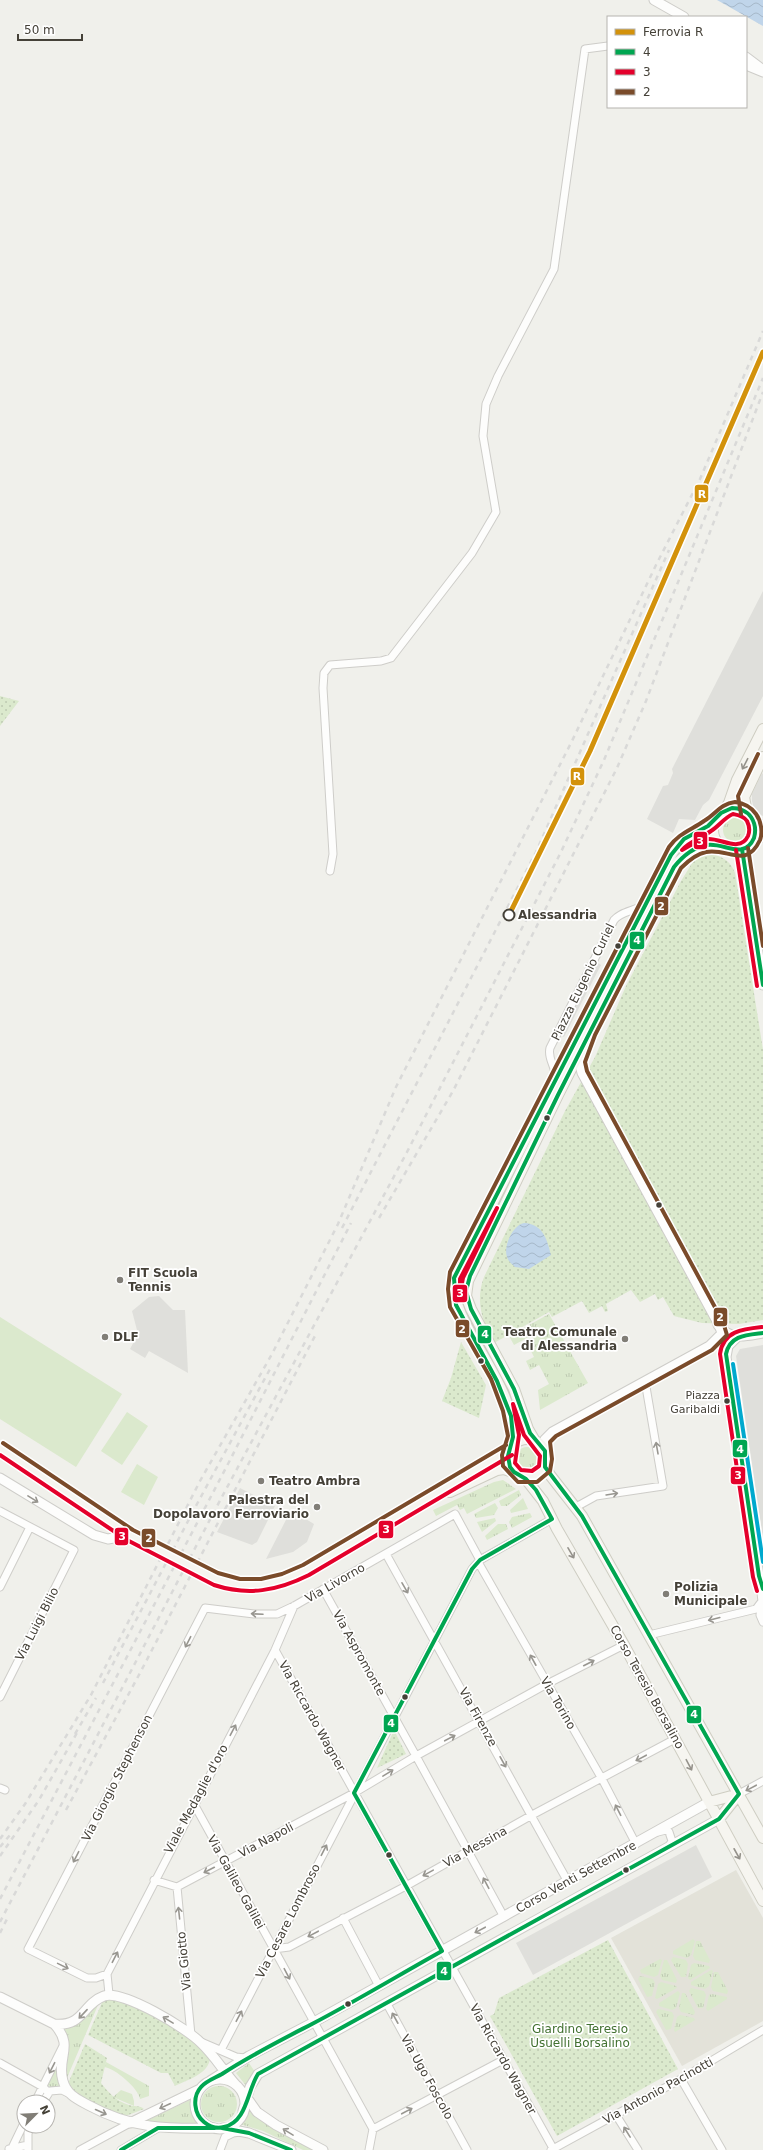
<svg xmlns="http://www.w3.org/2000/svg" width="763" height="2150" viewBox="0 0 763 2150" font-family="'DejaVu Sans',sans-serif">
	<defs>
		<pattern id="grass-tufts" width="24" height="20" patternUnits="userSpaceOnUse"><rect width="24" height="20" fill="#dbe9cd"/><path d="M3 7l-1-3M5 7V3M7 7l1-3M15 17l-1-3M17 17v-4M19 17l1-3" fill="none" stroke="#bdc9b1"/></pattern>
		<pattern id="park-dots" width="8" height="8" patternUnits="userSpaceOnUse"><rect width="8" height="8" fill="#dbe9cd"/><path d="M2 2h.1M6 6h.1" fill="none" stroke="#bdc9b1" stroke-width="1.8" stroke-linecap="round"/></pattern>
		<pattern id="water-waves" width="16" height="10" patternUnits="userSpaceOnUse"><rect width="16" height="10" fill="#c0d5ea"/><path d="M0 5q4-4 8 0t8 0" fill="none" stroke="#a6b8c9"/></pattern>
	</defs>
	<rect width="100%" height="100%" fill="#f0f0eb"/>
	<path fill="#e3e2d9" d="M736,1870L763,1918V2021L682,2066L611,1938Z"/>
	<path fill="url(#grass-tufts)" d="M723 830a12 12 0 1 1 24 0a12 12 0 1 1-24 0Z
		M549,1314L588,1383L540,1410L538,1390L549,1384L539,1365L530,1370L526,1361L534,1357L525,1339L514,1345L509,1336Z
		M515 1459a12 12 0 1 1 24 0a12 12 0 1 1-24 0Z
		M503,1480L516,1489L467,1514L464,1508L460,1510L457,1505L436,1516L433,1510L494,1482Z
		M519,1490L521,1495L507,1506H501L499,1501Z
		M523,1498L528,1509L511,1513L510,1510Z
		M495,1503L498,1508L494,1515L476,1518L474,1514Z
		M530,1513L532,1517L512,1528L509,1522L512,1517Z
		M495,1518L496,1521L482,1532L477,1522Z
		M498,1524H506L508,1529L487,1540L485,1536Z
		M693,1939L695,1941L691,1955L687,1958L673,1954V1951Z
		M696,1941H700L710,1960L709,1963L695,1960L693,1956Z
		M673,1957L686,1960L688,1964L686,1977H681L671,1960Z
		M660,1959L662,1960L658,1975L654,1977L641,1973L640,1970Z
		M664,1960H667L677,1980L676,1983L662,1980L660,1976Z
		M694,1963L709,1966L710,1968L690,1980L688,1978L691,1965Z
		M711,1970L713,1971L709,1986L705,1989L691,1985V1982Z
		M714,1972H718L728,1991L727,1994L713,1991L711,1987Z
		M640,1976L653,1979L655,1983L652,1996L647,1997L638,1979Z
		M661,1982L676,1986L677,1988L657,1999L655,1998L658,1984Z
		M691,1988L704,1991L706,1995L703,2008H698L689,1991Z
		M678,1991L680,1993L676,2008L672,2010L659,2006V2003Z
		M682,1993H685L695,2012L694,2015L681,2012L679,2008Z
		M712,1994L727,1997V1999L708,2011L706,2009L709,1995Z
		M101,1998L64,2085L61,2025Z
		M658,2009L672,2012L674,2016L671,2029L666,2030L656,2012Z
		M680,2015L694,2018L695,2020L675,2032L674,2030L677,2017Z
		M106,2062L149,2086V2096L140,2099C139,2089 115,2068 104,2067Z
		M58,2063L61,2087L51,2088L47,2085Z
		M249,2063L255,2072L247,2087L236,2073Z
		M201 2104a18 18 0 1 1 36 0a18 18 0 1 1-36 0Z
		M121,2090L132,2094L134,2101V2106L113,2097Z
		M190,2100L191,2112L197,2123L168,2124L146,2121Z
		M250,2110L270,2126L313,2150H303L263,2131L243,2125L241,2124Z"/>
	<path fill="url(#park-dots)" d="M0,696L19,701L0,726Z
		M712,854C724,857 731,862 735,873L763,1050V1320L739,1324L702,1323L674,1316L663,1297L658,1300L655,1294L640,1302L631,1290L606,1304L608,1311L605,1312L602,1306L589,1313L582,1301L552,1317L549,1312L494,1343C482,1321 475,1301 484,1277L565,1111L595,1057L626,986L681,881L694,860L705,855Z
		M461,1342L486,1385L479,1418L442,1401L451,1378Z
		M394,1730L406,1754L377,1768Z
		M608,1940L678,2069L557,2136L490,2016L494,2014L499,1998Z
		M104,1998L124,1999L199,2042L210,2058C209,2074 187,2080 175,2086L168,2073H161L88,2035Z
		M85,2044L107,2058L101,2083C108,2092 116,2101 129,2105C134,2107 140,2105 144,2109L123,2117L84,2099L67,2086Z"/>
	<path fill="#dbe9cd" d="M0,1317L122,1394L76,1467L0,1419Z
		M127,1412L148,1426L122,1465L101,1451Z
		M137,1464L158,1477L144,1505L121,1492Z"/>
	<path fill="#dfdfdb" d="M763,591V696L709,800L703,805L695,820L679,819L673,833L647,819L663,786L668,785L673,773L672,769Z
		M762,773L763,774V816L755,812L752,801V794Z
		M597,962L601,965L564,1037L561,1035Z
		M159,1296L173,1310H185L188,1373L149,1351L145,1358L130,1349L138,1334L132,1311L149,1297Z
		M763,1345V1538L736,1356L740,1349Z
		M240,1488L275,1506L257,1542L252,1545L217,1532Z
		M291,1510L314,1524L307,1542L293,1552L266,1559Z
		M696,1845L712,1877L533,1975L516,1943Z"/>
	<path fill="url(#water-waves)" d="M717,0H763V26Z
		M524,1223C543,1224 547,1239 551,1255L529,1269L515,1267C512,1264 508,1261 507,1257C503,1246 513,1225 524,1223Z"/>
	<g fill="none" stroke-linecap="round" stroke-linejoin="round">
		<g stroke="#cecdc9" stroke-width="9">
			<path id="minor" d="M746,66L763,73
				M753,820L763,824
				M752,842L763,838
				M330,871L333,854L323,688L324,673L330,665L381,661L391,658L472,553L496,512L483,436L486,404L498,376L554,269L585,49L608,46
				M555,1077C556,1066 547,1059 550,1048L614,920C621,911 636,911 645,904
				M709,1345C720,1342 723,1349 726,1359
				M543,1447L544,1439L552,1431L709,1345L721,1333L718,1325L581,1073L579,1065L581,1056
				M735,1476H740L744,1484
				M576,1507L596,1496L663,1486L645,1381
				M0,1511L74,1550L0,1697
				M386,1554L568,1882
				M478,1562L602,1779L636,1844
				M0,1587L30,1527
				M762,1604L760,1615L763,1622
				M649,1635L756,1609L762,1601L760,1585
				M275,1650L554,2150
				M0,1788L5,1790
				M739,1794L763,1781
				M194,1804L373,2129L369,2150
				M658,1832L666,1830L669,1832L672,1841L669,1846
				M154,1880L177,1887L354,1793L416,1756L323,1589
				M177,1887L191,2035
				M504,1917L416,1756L547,1684L624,1645
				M343,1918L379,1986
				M274,1949L289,1947L406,1886L532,1815L675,1739
				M107,1974L96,1978H87L28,1949L205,1608L254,1614H277L294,1606L455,1514L480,1560
				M109,1994L107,1974L275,1650L294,1606
				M387,2004L467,2150
				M201,2042L236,2057L245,2058
				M221,2050L472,1569L480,1560L552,1519
				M0,2063L43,2087L48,2092
				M681,2079L722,2150
				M35,2102L62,2048
				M43,2102L50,2091L62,2090L68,2093
				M616,2115L638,2150
				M373,2129L503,2060
				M9,2149L28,2145
				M11,2150L24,2123
				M28,2150V2133L31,2126
				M80,2150L130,2123
				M121,2150L158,2128
				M220,2150L225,2137L233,2133L240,2132
				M551,2150L681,2079L763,2030"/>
		</g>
		<g stroke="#cecdc9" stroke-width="11">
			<path id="tertiary" d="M654,0L684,17
				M746,57L763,70
				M742,849L763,985
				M718,1325C731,1341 745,1336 763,1333
				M737,1337L728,1346L726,1357L759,1576L763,1589
				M0,1478L94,1535L108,1539L130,1535
				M0,1997L54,2024C84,2027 82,2004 104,1996C122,1989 188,2029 201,2043C214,2055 224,2072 236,2085
				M54,2024C75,2046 56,2058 63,2081C67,2095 77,2099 88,2105C132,2129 166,2129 215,2128
				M195 2104a25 25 0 1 1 50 0a25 25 0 1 1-50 0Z
				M210,2081L249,2056L314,2022L709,1802
				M245,2095L257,2112L276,2125L323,2150
				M243,2111L250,2087L258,2074L719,1819
				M130,2123L200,2089
				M223,2128L249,2133L291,2150"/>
		</g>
		<g stroke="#cecdc2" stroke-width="12">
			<path id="secondary" d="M713 830a21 21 0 1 1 42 0a21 21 0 1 1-42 0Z
				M723,812L729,803L737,780L763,729
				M747,813L744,797L763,757
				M508 1458a19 19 0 1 1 38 0a19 19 0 1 1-38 0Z
				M535,1441L528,1429L514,1389L471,1309L466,1296L468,1281L558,1095L674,867C684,854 704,841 722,846
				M513,1445C521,1384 441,1319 456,1274L671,855C686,831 700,836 716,818
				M0,1448L130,1535
				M545,1467L550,1475L582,1516L763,1838
				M525,1478L543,1501L557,1529L624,1645L763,1901
				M450,1492L497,1470L504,1469L515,1473
				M210,1576L232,1584L249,1586L267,1585L290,1578L417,1506L509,1450
				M709,1802L739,1794
				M719,1819L739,1794"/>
		</g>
		<use href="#minor" stroke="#fdfdfc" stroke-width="7"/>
		<use href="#tertiary" stroke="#fdfdfc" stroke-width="9"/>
		<use href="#secondary" stroke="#f6f5f0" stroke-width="10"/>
		<path stroke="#d9d9d8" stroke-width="2.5" stroke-dasharray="5 5" stroke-linecap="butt" d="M379,1218L453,1091L617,768L646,701L763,392
			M342,1228L536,852L669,550
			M103,1683L197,1504L270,1369
			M75,1734L96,1698
			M66,1810L140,1673L317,1332
			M0,1839L25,1804L91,1695L200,1481L272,1354L338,1224L396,1087L572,741L656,565L700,479L763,331
			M0,1847L10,1835
			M0,1856L39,1800L78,1731
			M0,1899L229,1462L351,1223
			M0,1922L216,1508L406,1154L561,852L604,760L763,378
			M0,1933L8,1917"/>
		<g stroke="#cecdc2" stroke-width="12" stroke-linecap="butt">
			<path id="secondary-bridge" d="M130,1535L210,1576"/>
		</g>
		<use href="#secondary-bridge" stroke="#f6f5f0" stroke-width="10"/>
		<g stroke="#fff" stroke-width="7">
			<path id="bus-1" d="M732,808C739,808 747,811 751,817C755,823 756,831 754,838C744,861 724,842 707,845C694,847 682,857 674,867L558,1095L470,1276L466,1291L471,1309L514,1389L530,1433L545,1451V1467L582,1516L739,1794L719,1819L258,2074C247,2091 247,2122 224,2127C216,2129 210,2127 204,2122C194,2114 192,2097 201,2087C206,2081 215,2078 222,2074C251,2055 281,2040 312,2024C356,2001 399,1975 442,1951L354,1793L472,1569L480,1560L552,1519L536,1490L526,1479L514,1472L510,1467L508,1456L513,1437L511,1416L497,1381L456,1305L454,1278L671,855L684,839L708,826L721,813Z
				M742,849L763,985
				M763,1333C747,1335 730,1335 726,1354L759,1576L763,1589
				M222,2128L249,2133L291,2150
				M121,2150L158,2128H215"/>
		</g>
		<g stroke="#fff" stroke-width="7">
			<path id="bus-2" d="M733,814C738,815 744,816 747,821C749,825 750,831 748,836C740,853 721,838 708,839C699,840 690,845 682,850C690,841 701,838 711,831C719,826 724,818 733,814Z
				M736,850L757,986
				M497,1208L463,1278L460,1294V1279Z
				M513,1404L524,1435L540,1456L539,1466L532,1471L521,1470L515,1463L519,1435Z
				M0,1455L127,1540L214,1585C248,1596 277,1591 309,1575L512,1455
				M757,1591L753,1577L720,1354C723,1331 743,1329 762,1327"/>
		</g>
		<g stroke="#fff" stroke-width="7">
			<path id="bus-3" d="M735,802C743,803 751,807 756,814C761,821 763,832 760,840C746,870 727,847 706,852C696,854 688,861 681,868L595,1035L585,1062L587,1071L723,1322L727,1335L712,1350L556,1436L550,1442L552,1459L550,1471L537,1482H518L503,1466L502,1455L508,1436L503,1411L491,1379L450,1307L448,1289L450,1272L669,847C679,833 691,830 704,821C716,814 720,804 735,802Z
				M741,814L738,796L758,754
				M748,848L763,946
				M3,1443L133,1530L218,1573L240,1579H261L282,1574L303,1565L506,1445"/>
		</g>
		<g stroke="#fff" stroke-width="7">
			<path id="bus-4" d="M733,1364L763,1562"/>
		</g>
		<use href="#bus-1" stroke="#00a651" stroke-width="4"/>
		<use href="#bus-2" stroke="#e4002b" stroke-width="4"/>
		<use href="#bus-3" stroke="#7a4b2a" stroke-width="4"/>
		<use href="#bus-4" stroke="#00a9ce" stroke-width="4"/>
		<g stroke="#fff" stroke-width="8">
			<path id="rail-1" d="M509,915L590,751L763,352"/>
		</g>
		<use href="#rail-1" stroke="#d3920b" stroke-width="5"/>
	</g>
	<defs><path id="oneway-shaft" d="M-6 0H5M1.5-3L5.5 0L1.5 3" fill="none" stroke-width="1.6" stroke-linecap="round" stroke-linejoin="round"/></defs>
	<g stroke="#95928b">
		<use href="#oneway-shaft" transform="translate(745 764) rotate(117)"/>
		<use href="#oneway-shaft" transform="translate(571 1553) rotate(60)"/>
		<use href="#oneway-shaft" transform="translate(689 1765) rotate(62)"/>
		<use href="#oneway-shaft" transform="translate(737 1854) rotate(61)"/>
	</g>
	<g stroke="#989690">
		<use href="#oneway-shaft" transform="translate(657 1448) rotate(-100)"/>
		<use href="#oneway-shaft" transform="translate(612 1494) rotate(-9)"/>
		<use href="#oneway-shaft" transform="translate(33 1499) rotate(32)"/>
		<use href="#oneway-shaft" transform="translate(405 1588) rotate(60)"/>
		<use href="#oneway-shaft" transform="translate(257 1614) rotate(-177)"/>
		<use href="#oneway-shaft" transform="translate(714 1619) rotate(166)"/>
		<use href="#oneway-shaft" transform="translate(188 1642) rotate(117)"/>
		<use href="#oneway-shaft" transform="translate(533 1660) rotate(-119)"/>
		<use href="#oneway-shaft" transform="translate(589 1663) rotate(-27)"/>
		<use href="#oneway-shaft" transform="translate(233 1730) rotate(-62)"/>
		<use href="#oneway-shaft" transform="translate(450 1738) rotate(-28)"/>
		<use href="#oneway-shaft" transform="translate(641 1758) rotate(152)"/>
		<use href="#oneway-shaft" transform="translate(503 1762) rotate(61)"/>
		<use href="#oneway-shaft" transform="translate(388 1773) rotate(-31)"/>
		<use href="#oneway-shaft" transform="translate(751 1788) rotate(152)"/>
		<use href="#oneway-shaft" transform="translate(618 1810) rotate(-117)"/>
		<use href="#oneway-shaft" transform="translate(324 1850) rotate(-63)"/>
		<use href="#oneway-shaft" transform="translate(76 1857) rotate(117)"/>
		<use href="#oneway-shaft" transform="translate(209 1870) rotate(153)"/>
		<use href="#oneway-shaft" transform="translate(428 1873) rotate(151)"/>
		<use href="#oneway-shaft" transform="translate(486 1883) rotate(-118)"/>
		<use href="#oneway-shaft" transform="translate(179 1913) rotate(-96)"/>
		<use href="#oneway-shaft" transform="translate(480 1930) rotate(152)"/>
		<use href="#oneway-shaft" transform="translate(313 1934) rotate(152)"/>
		<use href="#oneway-shaft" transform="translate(115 1957) rotate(-63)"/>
		<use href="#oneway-shaft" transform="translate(63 1966) rotate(26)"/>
		<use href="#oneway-shaft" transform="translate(287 1974) rotate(62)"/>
		<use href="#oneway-shaft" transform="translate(83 2014) rotate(133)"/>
		<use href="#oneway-shaft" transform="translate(239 2016) rotate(-62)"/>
		<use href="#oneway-shaft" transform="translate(395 2018) rotate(-119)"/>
		<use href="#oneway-shaft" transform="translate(168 2020) rotate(-149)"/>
		<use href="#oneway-shaft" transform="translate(52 2068) rotate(117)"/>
		<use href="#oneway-shaft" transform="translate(165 2106) rotate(155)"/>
		<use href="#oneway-shaft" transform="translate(407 2111) rotate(-28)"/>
		<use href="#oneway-shaft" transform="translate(101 2112) rotate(24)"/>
		<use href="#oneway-shaft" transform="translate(288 2132) rotate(-148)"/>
		<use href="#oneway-shaft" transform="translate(627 2132) rotate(-122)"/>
	</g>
	<circle fill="#fff" stroke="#454138" stroke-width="2" cx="509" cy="915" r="5.5"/>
	<g fill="#454138" stroke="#fff" stroke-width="1.5">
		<circle cx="618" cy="946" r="3.5"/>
		<circle cx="547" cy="1118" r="3.5"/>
		<circle cx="659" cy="1205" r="3.5"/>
		<circle cx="481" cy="1361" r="3.5"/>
		<circle cx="727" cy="1401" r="3.5"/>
		<circle cx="405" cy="1697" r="3.5"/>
		<circle cx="389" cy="1855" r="3.5"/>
		<circle cx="626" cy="1870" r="3.5"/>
		<circle cx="348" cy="2004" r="3.5"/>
	</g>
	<g fill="#817e77" stroke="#fff" stroke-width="1.5">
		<circle cx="120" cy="1280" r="4"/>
		<circle cx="105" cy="1337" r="4"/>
		<circle cx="625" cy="1339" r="4"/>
		<circle cx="261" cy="1481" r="4"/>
		<circle cx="317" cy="1507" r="4"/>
		<circle cx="666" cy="1594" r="4"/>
	</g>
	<g text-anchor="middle" stroke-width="3.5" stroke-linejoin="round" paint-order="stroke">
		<g font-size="11" fill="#454138" stroke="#fff" text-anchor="end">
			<text x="720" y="1399">Piazza<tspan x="720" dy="14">Garibaldi</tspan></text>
		</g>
		<g font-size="12" font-weight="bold" fill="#454138" stroke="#fff" text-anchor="start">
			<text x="518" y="919">Alessandria</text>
		</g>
		<g font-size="12" fill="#454138" stroke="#fff">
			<text transform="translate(583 982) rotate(-64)" y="4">Piazza Eugenio Curiel</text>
			<text transform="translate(335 1583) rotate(-30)" y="4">Via Livorno</text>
			<text transform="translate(37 1624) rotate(-63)" y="4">Via Luigi Bilio</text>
			<text transform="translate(359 1653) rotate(61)" y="4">Via Aspromonte</text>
			<text transform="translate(647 1687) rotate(61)" y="4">Corso Teresio Borsalino</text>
			<text transform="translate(558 1703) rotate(60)" y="4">Via Torino</text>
			<text transform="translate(312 1716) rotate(61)" y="4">Via Riccardo Wagner</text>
			<text transform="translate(478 1717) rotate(61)" y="4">Via Firenze</text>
			<text transform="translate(117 1778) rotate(-63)" y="4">Via Giorgio Stephenson</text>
			<text transform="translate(196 1799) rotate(-62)" y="4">Viale Medaglie d'oro</text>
			<text transform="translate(266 1840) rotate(-28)" y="4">Via Napoli</text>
			<text transform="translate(475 1847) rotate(-29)" y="4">Via Messina</text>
			<text transform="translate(576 1877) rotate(-29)" y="4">Corso Venti Settembre</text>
			<text transform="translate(236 1882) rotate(61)" y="4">Via Galileo Galilei</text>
			<text transform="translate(288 1921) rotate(-63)" y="4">Via Cesare Lombroso</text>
			<text transform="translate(184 1961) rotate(-96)" y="4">Via Giotto</text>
			<text transform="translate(503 2059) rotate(61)" y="4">Via Riccardo Wagner</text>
			<text transform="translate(427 2077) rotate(61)" y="4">Via Ugo Foscolo</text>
			<text transform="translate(658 2091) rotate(-29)" y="4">Via Antonio Pacinotti</text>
		</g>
		<g font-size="12" font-weight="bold" fill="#454138" stroke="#fff" text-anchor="start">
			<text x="128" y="1277">FIT Scuola<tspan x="128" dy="14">Tennis</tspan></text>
			<text x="617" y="1336" text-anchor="end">Teatro Comunale<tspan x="617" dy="14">di Alessandria</tspan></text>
			<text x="113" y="1341">DLF</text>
			<text x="269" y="1485">Teatro Ambra</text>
			<text x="309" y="1504" text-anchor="end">Palestra del<tspan x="309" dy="14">Dopolavoro Ferroviario</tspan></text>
			<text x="674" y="1591">Polizia<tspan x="674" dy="14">Municipale</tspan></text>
		</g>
		<g font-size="12" fill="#427131" stroke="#fff">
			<text x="580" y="2033">Giardino Teresio<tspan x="580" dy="14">Usuelli Borsalino</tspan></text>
		</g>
	</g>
	<g stroke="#fff" stroke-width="1.5">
		<rect x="694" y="484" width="15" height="19" rx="4" fill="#d3920b"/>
		<rect x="570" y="767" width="15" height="19" rx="4" fill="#d3920b"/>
		<rect x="693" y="831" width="15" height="19" rx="4" fill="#e4002b"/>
		<rect x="654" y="896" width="15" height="20" rx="4" fill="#7a4b2a"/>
		<rect x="629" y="931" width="16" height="19" rx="4" fill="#00a651"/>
		<rect x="452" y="1284" width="16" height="19" rx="4" fill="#e4002b"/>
		<rect x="713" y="1307" width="15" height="20" rx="4" fill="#7a4b2a"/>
		<rect x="455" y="1319" width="15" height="19" rx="4" fill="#7a4b2a"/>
		<rect x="477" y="1325" width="15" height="19" rx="4" fill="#00a651"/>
		<rect x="732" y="1439" width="16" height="19" rx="4" fill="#00a651"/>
		<rect x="730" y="1466" width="16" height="19" rx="4" fill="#e4002b"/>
		<rect x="378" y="1520" width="16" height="19" rx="4" fill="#e4002b"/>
		<rect x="114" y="1527" width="15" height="19" rx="4" fill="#e4002b"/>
		<rect x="141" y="1528" width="15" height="20" rx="4" fill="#7a4b2a"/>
		<rect x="686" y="1705" width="16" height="19" rx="4" fill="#00a651"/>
		<rect x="383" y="1714" width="16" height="19" rx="4" fill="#00a651"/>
		<rect x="436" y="1961" width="16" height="20" rx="4" fill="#00a651"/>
	</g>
	<g font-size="11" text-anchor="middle" font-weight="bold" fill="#fff">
		<text x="702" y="498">R</text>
		<text x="577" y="780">R</text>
		<text x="700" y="845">3</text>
		<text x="661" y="910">2</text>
		<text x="637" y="944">4</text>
		<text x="460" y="1297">3</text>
		<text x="720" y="1321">2</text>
		<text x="462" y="1333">2</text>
		<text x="485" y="1338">4</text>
		<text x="740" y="1453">4</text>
		<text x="738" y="1479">3</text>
		<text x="386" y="1533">3</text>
		<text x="122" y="1540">3</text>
		<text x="149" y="1542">2</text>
		<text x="694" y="1718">4</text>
		<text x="391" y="1727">4</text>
		<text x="444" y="1975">4</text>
	</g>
	<rect x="607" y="16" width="140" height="92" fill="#ffffff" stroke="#b5b3af"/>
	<rect x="615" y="29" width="20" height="6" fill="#d3920b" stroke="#b5b3af"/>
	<text x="643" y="36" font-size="12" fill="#454138">Ferrovia R</text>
	<rect x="615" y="49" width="20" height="6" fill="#00a651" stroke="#b5b3af"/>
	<text x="643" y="56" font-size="12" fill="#454138">4</text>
	<rect x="615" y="69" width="20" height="6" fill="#e4002b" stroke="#b5b3af"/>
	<text x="643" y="76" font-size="12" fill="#454138">3</text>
	<rect x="615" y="89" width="20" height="6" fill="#7a4b2a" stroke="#b5b3af"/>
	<text x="643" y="96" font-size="12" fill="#454138">2</text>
	<g transform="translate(36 2114) rotate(66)"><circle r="19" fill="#ffffff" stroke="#b5b3af"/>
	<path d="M0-3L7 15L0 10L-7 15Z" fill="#817e77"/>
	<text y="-6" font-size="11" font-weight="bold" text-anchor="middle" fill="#454138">N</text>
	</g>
	<path d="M18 34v6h64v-6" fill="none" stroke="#454138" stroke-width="2"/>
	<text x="24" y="34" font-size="12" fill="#454138" stroke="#ffffff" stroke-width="3" paint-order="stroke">50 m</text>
</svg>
